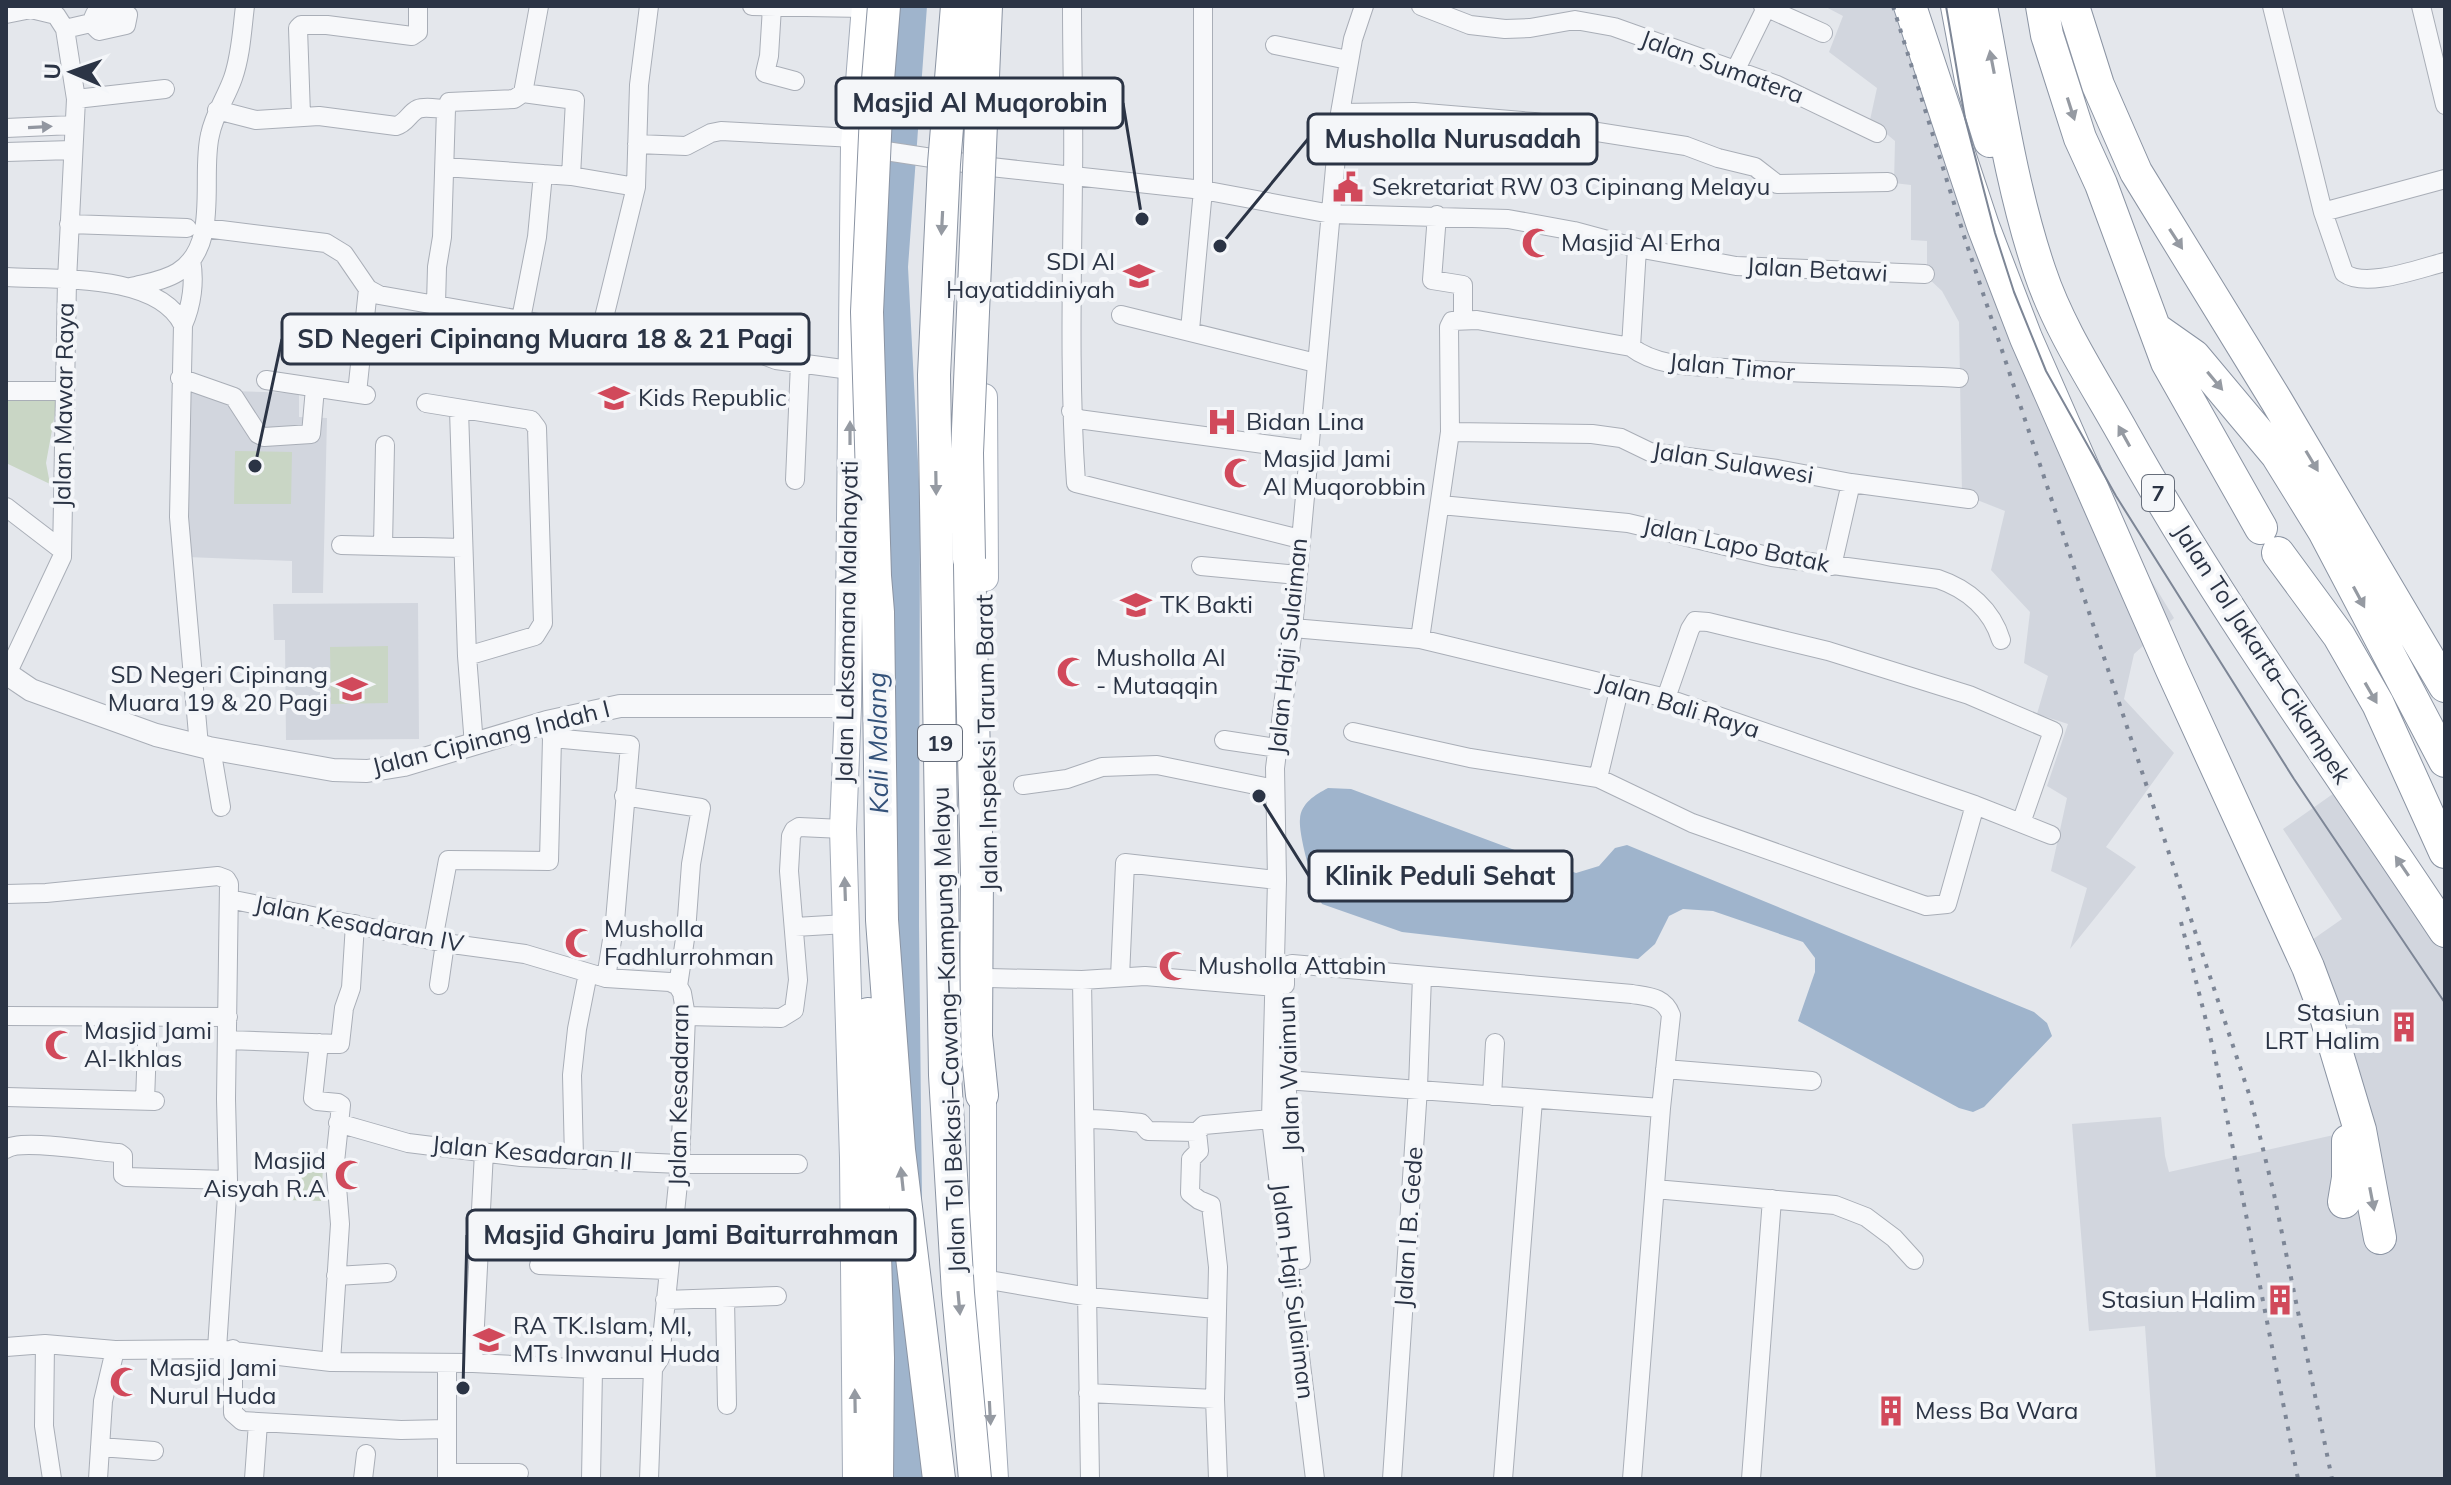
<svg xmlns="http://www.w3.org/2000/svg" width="2451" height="1485" viewBox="0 0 2451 1485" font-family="Mulish,sans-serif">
	<rect width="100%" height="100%" fill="#e4e7ec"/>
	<path fill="#d2d6de" d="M1824,6H1916L2034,386L2174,618L2134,654L2124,699L2174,753L2106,847L2136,867L2070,949L2087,888L2051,871L2067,798L2047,786L2068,724L2037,714L2048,676L2024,663L2030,612L1991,570L2005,511L1962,494L1959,322L1942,291L1927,277V241L1911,240V185L1894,183L1895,141L1870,120L1877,88L1829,52L1843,16Z
		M184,386L196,390L299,393V417L327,418L323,593H292V561L187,557Z
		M418,603L419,739L286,740L285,640H274L273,604Z
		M2347,784L2445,931V1479H2156L2145,1326L2089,1331L2072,1124L2161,1117L2165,1156L2169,1172L2347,1132L2299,949L2342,919L2283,829Z"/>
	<path fill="#c9d6c5" d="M58,397L46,463L50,484L6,463V398Z
		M235,451L292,452L291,504H234Z
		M388,646V703L331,704L330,647Z
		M297,1167L323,1168L321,1201L289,1200V1179H297Z"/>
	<path fill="#9fb4cc" d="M891,6H927L908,267L920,501L919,926L925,1479H894L879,435Z
		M1328,788L1351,789L1576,873L1599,866L1615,848L1627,845L2034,1012L2047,1023L2052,1036L1984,1107L1973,1112L1959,1108L1798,1021L1815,972V958L1803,942L1713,911L1683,909L1669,916L1655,944L1638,959L1402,932L1322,904C1314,891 1298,834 1300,819C1301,803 1315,795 1328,788Z"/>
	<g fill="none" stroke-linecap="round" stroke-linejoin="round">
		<g stroke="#a9aeb7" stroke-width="20">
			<path id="minor" d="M752,6L865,8
				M1072,6C1072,63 1074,120 1073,177C1072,280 1069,381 1076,483L1300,539
				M1421,6L1470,25L1505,29L1530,28L1575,20L1614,27L1777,85L1877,133
				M1763,6L1823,33
				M2272,6L2323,212L2344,273C2366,289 2420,268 2445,262
				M2421,6L2445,105
				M772,7L769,56L765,73L795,81
				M6,14L31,9
				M65,29L91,23L95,14L119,10L128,15L126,25L99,31L91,23
				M1275,45L1348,60
				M1736,69L1766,8
				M523,93L539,6
				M76,99L165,89
				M217,110L256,120L319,116L396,126C407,123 409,113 418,109C425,106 438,109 446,109
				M1340,113L1414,112L1534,122L1686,146L1718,158L1755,167L1777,184L1888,182
				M301,115L298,28L301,25H327L412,36L418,32V6
				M6,128L73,125
				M637,144L686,146L711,133L721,131L855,138
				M866,148L991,167L1203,190L1331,214L1508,219L1574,231L1637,248L1736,266L1925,274
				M6,152L72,150
				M445,167L571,176L636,187
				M2323,212L2445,179
				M1437,215L1432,280L1463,285V319
				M69,224L187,228
				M205,228L326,243L344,254L368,289L379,295L600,334L724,340L776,360L850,370
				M6,277C56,280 158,273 183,325L179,517L199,746
				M131,287C146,283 164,281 178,272C221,245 200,176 210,135C214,114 226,98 233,78C241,55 242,30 245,6
				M436,304L437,267L442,237L446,109L449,102L514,99L523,93L575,100L571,176
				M1121,315L1316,363
				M521,319L537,237L543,174
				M183,325C192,305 195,281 191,260
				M1190,330L1203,190V6
				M600,334L636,187L639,85L649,6
				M1631,347L1637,248
				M180,378L234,397L258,434L264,437L311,434L315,388
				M266,380L366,395
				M6,391H65
				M357,393L368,289
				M426,403L531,420L537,428L543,623L535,636L467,656
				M459,410L467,656L474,745
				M1071,411L1078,419L1308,450
				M1450,432L1592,434L1621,438L1650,452L1777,469L1851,483L1969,499
				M795,480L800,363
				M1441,505L1628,523L1772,557L1938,579C1968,589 1992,610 2001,640
				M6,507L62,550
				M341,545L463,548
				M383,546L385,445
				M1201,566L1298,575
				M1832,566L1851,483
				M1293,628L1420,639L1666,698L1975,805L2051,835
				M1420,639L1450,432L1449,327L1452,321L1477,320L1631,347C1657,367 1694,366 1725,368C1803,375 1881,374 1959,378
				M7,674L62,557L67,280L76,99L65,29L56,15L31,9V6
				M1666,698L1690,629L1695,621L1708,622L1828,651L1969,695L2053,731L2021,823
				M1353,732L1470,758L1598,778L1620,686
				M552,738L630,745L615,921L606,978
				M1224,740L1277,748
				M211,748L221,807
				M1598,778L1692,823L1926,906L1947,904L1975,805
				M1023,785L1067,779L1102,767L1157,765L1275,789
				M624,796L701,808L691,864L686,932L678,986
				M6,894L46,893L218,876L226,879L229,884L226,1099L228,1180L217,1349
				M229,899L445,943L525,954L606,978L670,982L678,986
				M795,927L846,924
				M433,940L448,860L549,861L552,738L547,722
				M1120,977L1125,863L1277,880
				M988,978L1082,980L1145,976L1275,987
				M1082,980L1090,1479
				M439,985L445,943
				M1285,985V966L1292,964L1632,994C1650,997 1664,997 1671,1015L1661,1108L1632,1479
				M1285,1015L1286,1080L1301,1260
				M6,1016L228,1017
				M686,1016L781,1018L794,1010L798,980L789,871L791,836L794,830L799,827L843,829
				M228,1040L340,1044L344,1008L351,988L355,924
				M319,1043L313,1098L317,1101L338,1103L341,1105L335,1162L340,1224L331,1362
				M1665,1069L1812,1081
				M1286,1080L1661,1108
				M1492,1096L1495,1043
				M6,1097L155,1101
				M145,1101L148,1017
				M1086,1119C1105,1119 1122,1121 1141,1123L1148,1131L1197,1132
				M338,1123L408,1143L521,1157L680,1164H798
				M6,1149C22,1138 95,1152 119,1153L123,1156V1175L126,1177L228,1180
				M574,1158L572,1075L577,1029L588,973
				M1655,1189L1835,1205L1866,1217L1894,1238L1914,1260
				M539,1265L668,1270
				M336,1276L387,1273
				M983,1279L1089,1297L1216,1309
				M725,1299L727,1405
				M665,1300L777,1296
				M45,1344L44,1426L52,1479
				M6,1347L45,1344L115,1350L217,1349L331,1362L473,1363L593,1369H653
				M233,1349V1413L242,1421L401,1430L447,1429
				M447,1363V1479
				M473,1363L484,1152
				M653,1369L660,1358L680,1164L686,1016L682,993L678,986
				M1088,1393L1215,1399
				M100,1447L154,1451
				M447,1473H519
				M98,1479L103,1401L115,1350
				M254,1479L258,1423
				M363,1479L366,1454
				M591,1479L593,1369
				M649,1479L653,1369
				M1218,1479L1215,1399L1218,1267L1211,1205L1199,1200L1190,1193L1191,1159L1199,1151L1197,1132L1204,1125L1271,1119
				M1315,1479L1271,1119L1277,880L1275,768L1293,628L1340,113L1353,39L1364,6
				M1392,1479L1418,1088L1422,976
				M1503,1479L1533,1100
				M1751,1479L1772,1199"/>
		</g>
		<g stroke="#a9aeb7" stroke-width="24">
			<path id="tertiary" d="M6,673L31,690L156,735L209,748L333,770L367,771L404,765L547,722L620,706H848"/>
		</g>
		<g stroke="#a3abb8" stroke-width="28">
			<path id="primary" d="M984,397L985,578
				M983,1077V1279L995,1479
				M856,1479L853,1158L843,829L848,706L854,145L865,6"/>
		</g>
		<g stroke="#8b94a3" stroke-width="34">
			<path id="motorway" d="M1910,6L1983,226L2026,338L2172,670L2308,967L2323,1007L2360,1130L2380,1238
				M1957,6L1971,80L1990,141
				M1981,6C1998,94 2011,187 2040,272C2059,329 2094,381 2123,433C2219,605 2336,766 2445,931
				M2042,6L2047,35L2080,138L2101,184L2167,362L2261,528
				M2073,6L2098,85L2136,172L2276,400L2445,686
				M2157,330L2194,356L2277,455L2324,531L2445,761
				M2278,553L2339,636L2378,704L2445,852
				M969,559L977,873L976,1036L982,1095
				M875,576L878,612L882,920L899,1150L939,1479
				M868,1014L878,1358L877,1479
				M2344,1202L2348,1178V1141"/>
		</g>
		<use href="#minor" stroke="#f7f8fa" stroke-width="18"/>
		<use href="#tertiary" stroke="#f7f8fa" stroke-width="22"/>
		<use href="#primary" stroke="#fff" stroke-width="26"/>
		<use href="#motorway" stroke="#fff" stroke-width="32"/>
		<path stroke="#7d8696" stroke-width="2" d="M1946,6L1965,118L1995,233L2014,292L2046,371L2116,496L2294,779L2445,1003"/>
		<path stroke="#7d8696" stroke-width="4" stroke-dasharray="4 8" stroke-linecap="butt" d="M1893,6L1965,239L2251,1100L2274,1194L2332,1479
			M2181,922L2214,1052L2298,1479"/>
		<g stroke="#8b94a3" stroke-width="34" stroke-linecap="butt">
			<path id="motorway-bridge" d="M957,6L944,164L934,375L945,1075L958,1293L975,1479
				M969,559L967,453L986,6
				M875,576L867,312L877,92L884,6"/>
		</g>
		<use href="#motorway-bridge" stroke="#fff" stroke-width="32"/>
	</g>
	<defs><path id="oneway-solid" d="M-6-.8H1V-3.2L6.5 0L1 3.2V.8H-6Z" transform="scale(2)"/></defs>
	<g fill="#959aa2">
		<use href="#oneway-solid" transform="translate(1992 62) rotate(-101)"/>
		<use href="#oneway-solid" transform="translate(2071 109) rotate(72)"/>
		<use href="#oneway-solid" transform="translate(942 223) rotate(93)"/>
		<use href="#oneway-solid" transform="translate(2176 239) rotate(57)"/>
		<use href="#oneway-solid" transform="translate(2215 381) rotate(50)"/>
		<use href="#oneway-solid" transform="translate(850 433) rotate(-90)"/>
		<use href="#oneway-solid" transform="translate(2124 436) rotate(-119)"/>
		<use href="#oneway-solid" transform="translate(2312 461) rotate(59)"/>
		<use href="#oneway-solid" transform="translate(936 483) rotate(89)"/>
		<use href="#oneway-solid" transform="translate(2359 597) rotate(62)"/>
		<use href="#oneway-solid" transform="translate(2371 693) rotate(60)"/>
		<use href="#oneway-solid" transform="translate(2402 866) rotate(-124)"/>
		<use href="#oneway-solid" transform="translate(845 889) rotate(-92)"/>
		<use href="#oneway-solid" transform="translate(902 1179) rotate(-96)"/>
		<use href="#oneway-solid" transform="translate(2372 1199) rotate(79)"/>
		<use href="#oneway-solid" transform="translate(959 1303) rotate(85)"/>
		<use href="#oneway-solid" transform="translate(855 1401) rotate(-91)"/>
		<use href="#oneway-solid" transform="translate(990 1413) rotate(87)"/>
	</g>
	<use fill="#9196a0" href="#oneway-solid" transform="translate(40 127) rotate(-3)"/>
	<defs>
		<g id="civic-bare" transform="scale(2.4)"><path d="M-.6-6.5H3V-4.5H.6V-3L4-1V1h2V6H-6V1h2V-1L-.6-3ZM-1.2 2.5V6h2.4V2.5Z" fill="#d1495b" stroke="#f4f6f9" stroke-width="2.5" paint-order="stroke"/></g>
		<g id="mosque-bare" transform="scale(2.4)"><path d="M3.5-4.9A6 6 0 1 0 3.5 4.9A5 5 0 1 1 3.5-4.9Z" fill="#d1495b" stroke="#f4f6f9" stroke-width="2.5" paint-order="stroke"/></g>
		<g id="school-bare" transform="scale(2.4)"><path d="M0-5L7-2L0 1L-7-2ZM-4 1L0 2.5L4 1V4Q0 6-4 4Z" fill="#d1495b" stroke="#f4f6f9" stroke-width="2.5" paint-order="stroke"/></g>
		<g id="hospital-bare" transform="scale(2.4)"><path d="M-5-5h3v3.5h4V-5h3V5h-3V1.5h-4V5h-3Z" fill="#d1495b" stroke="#f4f6f9" stroke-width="2.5" paint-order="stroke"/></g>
		<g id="building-bare" transform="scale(2.4)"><path d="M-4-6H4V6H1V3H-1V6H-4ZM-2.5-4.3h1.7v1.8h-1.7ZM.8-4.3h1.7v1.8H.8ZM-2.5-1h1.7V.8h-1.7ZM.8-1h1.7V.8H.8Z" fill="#d1495b" stroke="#f4f6f9" stroke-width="2.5" paint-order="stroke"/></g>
	</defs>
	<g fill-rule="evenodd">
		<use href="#civic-bare" x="1348" y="187"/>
		<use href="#mosque-bare" x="1537" y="243"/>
		<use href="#school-bare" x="1139" y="276"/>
		<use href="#school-bare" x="614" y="398"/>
		<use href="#hospital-bare" x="1222" y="422"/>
		<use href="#mosque-bare" x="1239" y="473"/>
		<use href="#school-bare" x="1136" y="605"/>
		<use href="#mosque-bare" x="1072" y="672"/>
		<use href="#school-bare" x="352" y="689"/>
		<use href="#mosque-bare" x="580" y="943"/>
		<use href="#mosque-bare" x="1174" y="966"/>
		<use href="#building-bare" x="2404" y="1027"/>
		<use href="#mosque-bare" x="60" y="1045"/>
		<use href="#mosque-bare" x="350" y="1175"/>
		<use href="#building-bare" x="2280" y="1300"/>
		<use href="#school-bare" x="489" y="1340"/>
		<use href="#mosque-bare" x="125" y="1382"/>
		<use href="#building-bare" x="1891" y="1411"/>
	</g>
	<g text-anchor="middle" stroke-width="8" stroke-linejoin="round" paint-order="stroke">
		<g fill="#f4f6f9" stroke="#676e7b" stroke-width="2">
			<rect x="2142" y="475" width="32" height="36" rx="6"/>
			<rect x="918" y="725" width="44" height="36" rx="6"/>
		</g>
		<g font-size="22" font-weight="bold" fill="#2b3445">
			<text x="2158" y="501">7</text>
			<text x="940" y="751">19</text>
		</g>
		<g font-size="24" fill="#2b3445" stroke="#f4f6f9">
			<text transform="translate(1722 67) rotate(20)" y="8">Jalan Sumatera</text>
			<text transform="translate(1817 270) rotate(3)" y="8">Jalan Betawi</text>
			<text transform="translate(1732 367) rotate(5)" y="8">Jalan Timor</text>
			<text transform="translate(64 405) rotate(-89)" y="8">Jalan Mawar Raya</text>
			<text transform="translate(1733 463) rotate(9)" y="8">Jalan Sulawesi</text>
			<text transform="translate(1736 545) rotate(12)" y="8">Jalan Lapo Batak</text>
			<text transform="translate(847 622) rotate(-89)" y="8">Jalan Laksamana Malahayati</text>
			<text transform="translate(1288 646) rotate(-84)" y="8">Jalan Haji Sulaiman</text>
			<text transform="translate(2262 654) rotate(57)" y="8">Jalan Tol Jakarta–Cikampek</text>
			<text transform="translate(1678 706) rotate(17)" y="8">Jalan Bali Raya</text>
			<text transform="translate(491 738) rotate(-14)" y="8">Jalan Cipinang Indah I</text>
			<text transform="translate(987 743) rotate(-91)" y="8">Jalan Inspeksi Tarum Barat</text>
			<text transform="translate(359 924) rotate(11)" y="8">Jalan Kesadaran IV</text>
			<text transform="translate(949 1030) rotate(-92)" y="8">Jalan Tol Bekasi–Cawang–Kampung Melayu</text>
			<text transform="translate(1289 1074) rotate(-92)" y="8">Jalan Waimun</text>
			<text transform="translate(679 1095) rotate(-89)" y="8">Jalan Kesadaran</text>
			<text transform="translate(532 1153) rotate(5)" y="8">Jalan Kesadaran II</text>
			<text transform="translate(1409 1227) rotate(-86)" y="8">Jalan I B. Gede</text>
			<text transform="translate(1293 1291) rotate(83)" y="8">Jalan Haji Sulaiman</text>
		</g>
		<g font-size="24" fill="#2b3445" stroke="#f4f6f9" text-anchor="start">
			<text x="1372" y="195">Sekretariat RW 03 Cipinang Melayu</text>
			<text x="1561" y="251">Masjid Al Erha</text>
			<text x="1115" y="270" text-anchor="end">SDI Al<tspan x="1115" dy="28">Hayatiddiniyah</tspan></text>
			<text x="638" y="406">Kids Republic</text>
			<text x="1246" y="430">Bidan Lina</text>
			<text x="1263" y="467">Masjid Jami<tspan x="1263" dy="28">Al Muqorobbin</tspan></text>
			<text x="1160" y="613">TK Bakti</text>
			<text x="1096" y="666">Musholla Al<tspan x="1096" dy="28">- Mutaqqin</tspan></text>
			<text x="328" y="683" text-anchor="end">SD Negeri Cipinang<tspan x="328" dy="28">Muara 19 &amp; 20 Pagi</tspan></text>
			<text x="604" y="937">Musholla<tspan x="604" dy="28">Fadhlurrohman</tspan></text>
			<text x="1198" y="974">Musholla Attabin</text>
			<text x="2380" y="1021" text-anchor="end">Stasiun<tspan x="2380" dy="28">LRT Halim</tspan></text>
			<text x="84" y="1039">Masjid Jami<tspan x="84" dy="28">Al-Ikhlas</tspan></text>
			<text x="326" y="1169" text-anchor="end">Masjid<tspan x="326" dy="28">Aisyah R.A</tspan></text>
			<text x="2256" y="1308" text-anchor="end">Stasiun Halim</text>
			<text x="513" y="1334">RA TK.Islam, MI,<tspan x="513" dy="28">MTs Inwanul Huda</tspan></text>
			<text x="149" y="1376">Masjid Jami<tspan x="149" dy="28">Nurul Huda</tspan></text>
			<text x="1915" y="1419">Mess Ba Wara</text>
		</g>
		<g font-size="26" font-style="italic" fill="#34527a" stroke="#f4f6f9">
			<text transform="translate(878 743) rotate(-91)" y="9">Kali Malang</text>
		</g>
	</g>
	<path fill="none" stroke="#2b3445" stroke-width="3" d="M1142 219L1123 103M1220 246L1308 139M255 466L282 339M1259 796L1309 876M463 1388L467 1235"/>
	<g fill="#2b3445" stroke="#f4f6f9" stroke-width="3">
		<circle cx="1142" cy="219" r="8"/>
		<circle cx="1220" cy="246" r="8"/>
		<circle cx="255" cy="466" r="8"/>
		<circle cx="1259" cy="796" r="8"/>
		<circle cx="463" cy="1388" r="8"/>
	</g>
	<g fill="#f4f6f9" stroke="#2b3445" stroke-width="3">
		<rect x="836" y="78" width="287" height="50" rx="8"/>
		<rect x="1308" y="114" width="289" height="50" rx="8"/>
		<rect x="282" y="314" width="527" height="50" rx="8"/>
		<rect x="1309" y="851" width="263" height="50" rx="8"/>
		<rect x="467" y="1210" width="448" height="50" rx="8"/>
	</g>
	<g font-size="26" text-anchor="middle" font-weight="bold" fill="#2b3445">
		<text x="980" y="112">Masjid Al Muqorobin</text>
		<text x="1453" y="148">Musholla Nurusadah</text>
		<text x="545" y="348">SD Negeri Cipinang Muara 18 &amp; 21 Pagi</text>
		<text x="1440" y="885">Klinik Peduli Sehat</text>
		<text x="691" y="1244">Masjid Ghairu Jami Baiturrahman</text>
	</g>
	<rect width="2451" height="1485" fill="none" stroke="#2b3445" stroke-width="16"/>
	<g transform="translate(72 72) rotate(272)" stroke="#f4f6f9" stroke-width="6" paint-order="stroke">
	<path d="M0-6L14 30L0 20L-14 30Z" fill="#2b3445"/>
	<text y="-12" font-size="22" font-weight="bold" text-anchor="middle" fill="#2b3445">U</text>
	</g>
</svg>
